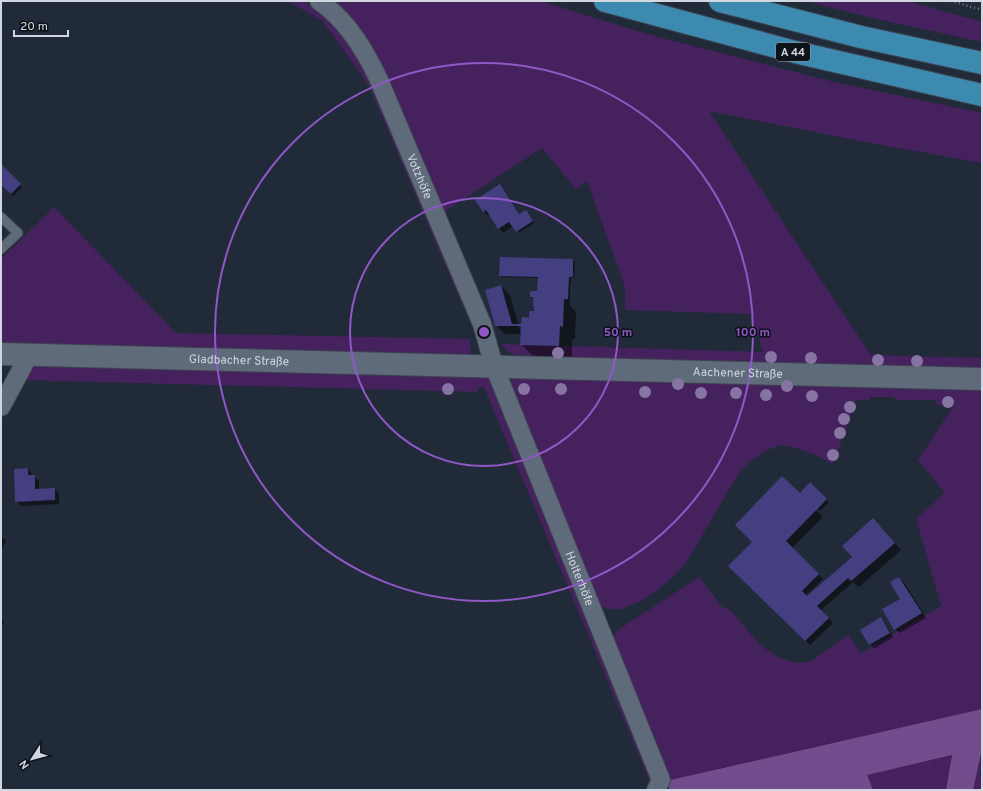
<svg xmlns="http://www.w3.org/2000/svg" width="983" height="791" viewBox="0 0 983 791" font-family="Overpass,sans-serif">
	<rect width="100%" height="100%" fill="#202a38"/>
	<path fill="#45225d" d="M287,1H303L329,17L343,34L366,69L407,161L467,316L369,86L323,21Z
		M330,1H540L651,35L830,81L982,113V163L870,143L709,111L871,355L982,358V368L520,356L509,353L502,344L763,352L751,314L625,310V287L587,181L576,189L542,148L444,212Z
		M805,1H907L982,22V42L881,20Z
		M54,207L176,333L470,339L471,356L1,344V259Z
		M37,364L490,376L657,780L652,787L484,387H478V392L24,380Z
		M513,378L982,389V709L666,781L612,638L618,630L699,577L722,607L731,611L761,646L780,658L793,662L801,663L811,661L848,635L861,653L941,606L916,519L945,493L918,460L954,405H936V400H895V397H870V400H856L833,464L816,455L795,448L780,445L767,450L753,459L740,471L686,563C673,580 632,614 609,609C603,608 598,604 593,600L507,389Z
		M982,749V790H973Z
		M952,755L946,790H873L866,775Z"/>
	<path fill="#724d8e" d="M982,709V749L973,790H946L952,755L867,775L873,790H670L666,781Z"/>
	<path fill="#0007" d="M1,165L22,187L13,196L1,184Z
		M499,185L504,190L520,215L528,213L534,223L519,233L513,226L503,233L490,215L488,216L484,211Z
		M501,258L573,260L575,262L574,278H571L570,289V306L576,312L575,339H572V358L534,357L521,344L530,319L535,312L534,300L531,297L538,292L539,278L502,277L500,275Z
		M501,286L510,295L521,334H505L496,325Z
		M28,469L32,474V476H34L39,481V490L55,489L59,493V504L21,506L16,501Z
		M782,478L823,517L792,548L823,579L803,598L805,599L853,557L880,526L901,550L859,587L853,582L821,610L833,623L810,645L804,639L754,542Z
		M810,484L829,502L820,511L802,493Z
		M1,536L6,541L1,550Z
		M899,578L904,582L926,618L900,633L895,629L901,599Z
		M881,618L885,623L893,637L874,649L870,644Z
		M1,620L4,622L1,628Z"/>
	<path fill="#443f81" d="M1,164L21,184L11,194L1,185Z
		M500,184L519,214L526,210L533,221L516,232L509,222L498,229L486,210L483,212L475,200Z
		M500,257L573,259V277H569L568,299H564L563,327L560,326L559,346L520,345L521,326H495L485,290L501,285L512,324H521L522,317L529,318V311H534V306H533V297H530V292L532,291H537L538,277L499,276Z
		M28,468V475H35V489L55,488V500L15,502L14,469Z
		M782,476L800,493L810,482L827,499L786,541L819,574L802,591L807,596L852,557L842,546L873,518L895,543L851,581L848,578L817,606L829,618L805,641L728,566L752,542L735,525Z
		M899,577L922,613L894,630L882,609L900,599L890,582Z
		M881,617L890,633L869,645L860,630Z"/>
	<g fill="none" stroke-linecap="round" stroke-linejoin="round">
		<g stroke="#3e4551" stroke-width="11">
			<path id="service" d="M1,217L18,233L1,249"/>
		</g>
		<g stroke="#3e4551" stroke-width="20">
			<g id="minor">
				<path id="s1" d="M319,1C347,20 365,50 379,80L482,324L494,366L661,780L656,790"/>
				<path d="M1,407L29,355"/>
			</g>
		</g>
		<g stroke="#3e4551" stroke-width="24">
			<g id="tertiary">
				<path id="s2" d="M1,354L982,379"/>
			</g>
		</g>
		<g stroke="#3e4551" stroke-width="24">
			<path id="motorway" d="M605,1L795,52L982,95
				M720,1L861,37L982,63"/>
		</g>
		<path stroke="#777f8b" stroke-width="2.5" stroke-dasharray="1 3" stroke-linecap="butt" d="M951,1L982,10"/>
		<use href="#service" stroke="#5f6a7b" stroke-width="9"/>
		<use href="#minor" stroke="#5f6a7b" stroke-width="18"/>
		<use href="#tertiary" stroke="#5f6a7b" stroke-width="22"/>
		<use href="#motorway" stroke="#3d8ab1" stroke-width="22"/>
	</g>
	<g fill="#8674a3">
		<circle cx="558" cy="353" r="6"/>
		<circle cx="771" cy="357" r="6"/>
		<circle cx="811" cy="358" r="6"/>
		<circle cx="878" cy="360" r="6"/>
		<circle cx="917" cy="361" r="6"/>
		<circle cx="678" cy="384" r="6"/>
		<circle cx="787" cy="386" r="6"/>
		<circle cx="448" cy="389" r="6"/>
		<circle cx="524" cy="389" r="6"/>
		<circle cx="561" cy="389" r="6"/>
		<circle cx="645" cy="392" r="6"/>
		<circle cx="701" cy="393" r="6"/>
		<circle cx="736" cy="393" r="6"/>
		<circle cx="766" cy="395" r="6"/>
		<circle cx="812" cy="396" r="6"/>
		<circle cx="948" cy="402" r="6"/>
		<circle cx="850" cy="407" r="6"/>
		<circle cx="844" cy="419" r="6"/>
		<circle cx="840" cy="433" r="6"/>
		<circle cx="833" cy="455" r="6"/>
	</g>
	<g fill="none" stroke="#9057c7" stroke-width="2">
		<circle cx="484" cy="332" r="134"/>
		<circle cx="484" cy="332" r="269"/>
	</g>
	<g text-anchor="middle" stroke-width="3" stroke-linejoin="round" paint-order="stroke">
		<rect fill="#0e1219" stroke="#969ca4" stroke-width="1" x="776" y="43" width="34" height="18" rx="3"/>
		<g font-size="11" font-weight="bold" fill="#d1d7e0">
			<text x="793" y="56">A 44</text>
		</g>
		<g font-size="12" fill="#d1d7e0" stroke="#0e1219">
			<text dy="4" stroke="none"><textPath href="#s1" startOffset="205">Votzhöfe</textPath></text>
			<text dy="4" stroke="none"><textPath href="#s2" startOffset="238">Gladbacher Straße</textPath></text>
			<text dy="4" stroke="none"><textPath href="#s2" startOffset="737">Aachener Straße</textPath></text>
			<text dy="4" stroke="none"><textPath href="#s1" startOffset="638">Holterhöfe</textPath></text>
		</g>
	</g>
	<circle cx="484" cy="332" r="6" fill="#9057c7" stroke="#0e1219" stroke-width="2"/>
	<g font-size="12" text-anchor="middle" font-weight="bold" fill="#9057c7" stroke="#0e1219" stroke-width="3" stroke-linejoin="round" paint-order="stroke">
		<text x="618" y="336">50 m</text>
		<text x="753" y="336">100 m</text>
	</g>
	<rect width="983" height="791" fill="none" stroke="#d1d7e0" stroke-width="4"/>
	<g transform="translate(32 759) rotate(234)" stroke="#0e1219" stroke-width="3" paint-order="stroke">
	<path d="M0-3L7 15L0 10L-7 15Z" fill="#d1d7e0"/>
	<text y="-6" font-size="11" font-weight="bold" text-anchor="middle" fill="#d1d7e0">N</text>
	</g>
	<path d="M14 30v6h54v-6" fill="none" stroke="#d1d7e0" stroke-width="2"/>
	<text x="20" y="30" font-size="12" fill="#d1d7e0" stroke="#0e1219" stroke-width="3" paint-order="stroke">20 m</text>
</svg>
